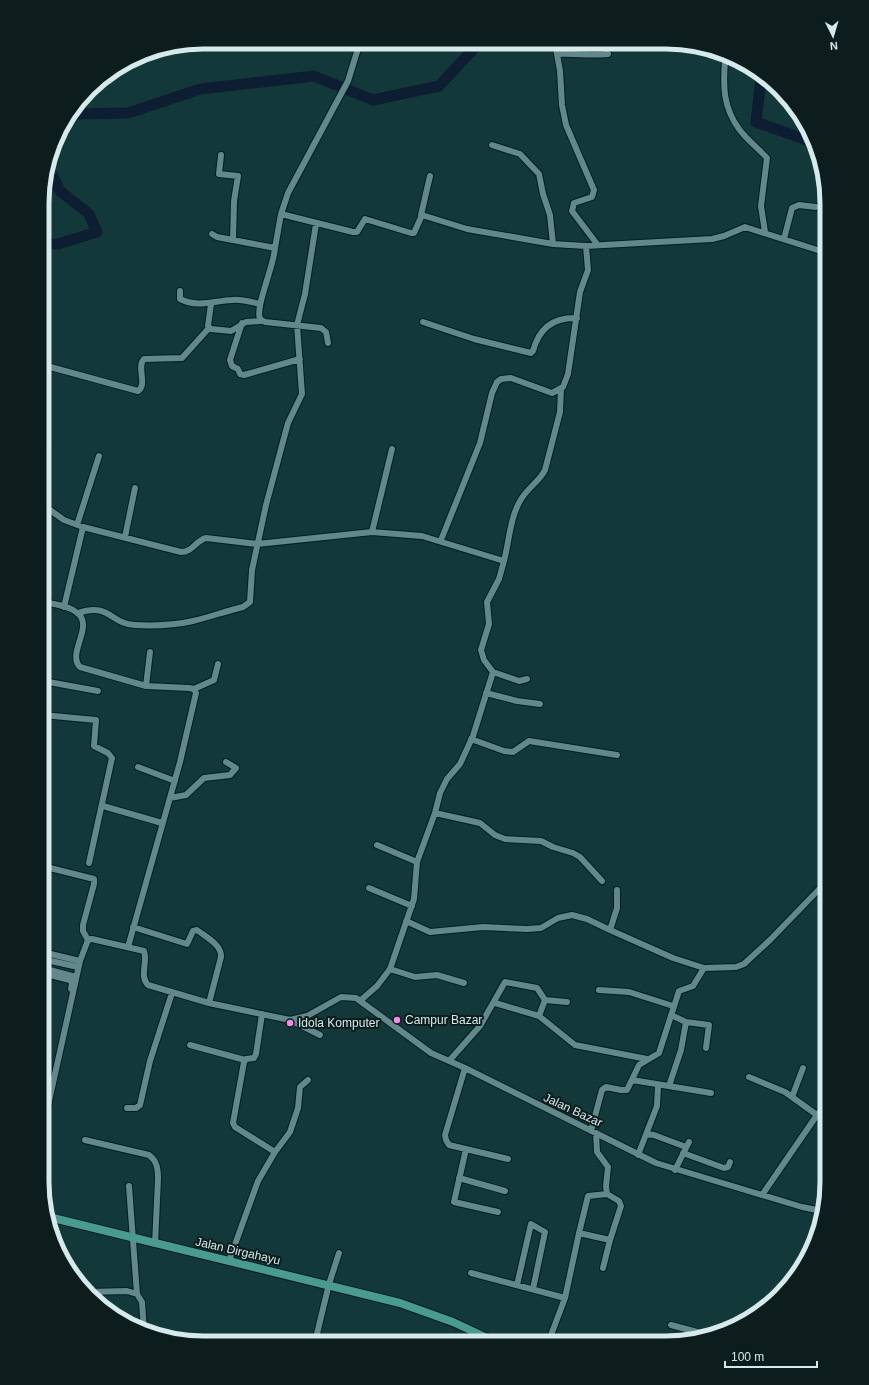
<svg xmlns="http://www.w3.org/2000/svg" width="869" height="1385" viewBox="0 0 869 1385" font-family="Arial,sans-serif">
	<rect width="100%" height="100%" fill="#13383a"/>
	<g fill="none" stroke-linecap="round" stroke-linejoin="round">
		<path stroke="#0e1e32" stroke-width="11" d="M760,73L761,79L756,122L815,143
			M73,114L128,113L200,89L314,76L373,100L439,86L479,43
			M43,244H58L97,232L89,214L60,191L48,166"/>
		<g stroke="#021e20" stroke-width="8">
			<path id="minor" d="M555,43L560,71L562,105L566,125L594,190L592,197L574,203L572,211L597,244
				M557,54C575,53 590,56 608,54
				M725,61C723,86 723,107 739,129C747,140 758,148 767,158L761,206L765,232
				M492,145L520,154L539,174L543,194L550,215L553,244
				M221,155L219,174L238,176L234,201L233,240
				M281,214L353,232H357L365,219L411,233H414L422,215L467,229L553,244L586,246L712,239L724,236L745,227L827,253
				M421,215L430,176
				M212,234L217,237L275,248C274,266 255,307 260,319L265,322L321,328L326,332L328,343
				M784,239L792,208L799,205L816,207
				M275,248L281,214L288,193L348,81L360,42
				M180,291V299C198,308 213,301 232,300C241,299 251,302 260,304
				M211,304L208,326L211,329L231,331L246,322L261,321
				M423,322L474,339L531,353L533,351C539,328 554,317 577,318
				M242,323L230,360L232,366L238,369L240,374L244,375L300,359
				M43,365L138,391C148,384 136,367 144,359L182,358L209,328
				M43,505L64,520L83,527L181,552C193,552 195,541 206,538L257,544L372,532L422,536L504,561L499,579L487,602L489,624L481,650L484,660L493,672L473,736L460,764L447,779L440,793L435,813L417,862L414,899L390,969L377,986L361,1000
				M77,525L99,456
				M372,532L392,449
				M125,537L135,488
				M441,540L480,443L492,393L497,382L501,379L511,378L552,393L563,387L568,374L580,292L588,270L586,246
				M504,561C509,542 510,518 520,501C527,488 540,481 545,470L560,412L561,389
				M43,602C53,604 67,605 76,612C96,625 66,653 80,667L146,686L189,688L194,689L196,693L180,762L128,947
				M64,607L83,527
				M78,613C110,602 110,624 135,625C153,626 175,625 193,621C210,617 226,611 243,607L250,602L252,570L266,505L288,423L302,394L297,325L305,294L316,224
				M493,672L519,681L527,679
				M43,681L98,691
				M146,686L150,652
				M194,689L214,680L218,664
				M486,693L517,701L540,704
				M43,715L96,720L94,746L108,753L112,758L89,863
				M471,739L504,751L513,752L529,741L617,755
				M138,767L175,781
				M170,798L186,795L204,778L230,775L236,768L226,762
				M103,806L162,823
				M435,813L480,823L495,835L505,839L541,841L553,847L573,853L580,857L602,881
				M377,845L417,862
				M42,866L94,879V884L83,925V931L88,940
				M369,888L412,906
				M617,890V908L610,930L673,958L704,968
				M406,921L430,932L483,927L527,929L541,928L558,918L572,915L587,919L610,930
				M133,927L187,944L193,931L197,930C206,937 222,945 221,957L209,1003
				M42,952L80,961
				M42,959L78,967
				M42,968L76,977
				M390,969L415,977L437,975L464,983
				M42,973L70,980L72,983L71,989
				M599,990L629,992L673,1006
				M495,1003L539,1016L575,1045L647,1059
				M262,1014L256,1054L254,1058L246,1059L244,1062L233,1123L235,1127L275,1152
				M671,1015L686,1022L709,1025L706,1048
				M539,1016L545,1000
				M290,1020L320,1035
				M190,1045L245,1060
				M449,1061L480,1026L505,982L537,988L545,1000L567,1002
				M465,1068L445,1135L446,1140L449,1145L508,1159
				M749,1077L785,1092L817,1115L762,1195
				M632,1080L711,1093
				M669,1086L681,1050L686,1022
				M792,1097L803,1068
				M127,1108H136L140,1105L150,1061L172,993
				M817,1115L827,1103
				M591,1131L602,1090L606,1087L621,1090H627L639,1065L659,1053L679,991L693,986L704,968L736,967L744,964L771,939L827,881
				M42,1133L80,961L88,940L92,939L144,951C148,962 139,976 148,985L209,1003L290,1020L307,1016L341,997L356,998L431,1053L465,1068L656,1163L802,1207L822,1211
				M596,1133L597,1152L608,1167L606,1186L607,1194
				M646,1134L654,1135L686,1147
				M85,1140L149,1155C157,1161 158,1169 158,1179L155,1244
				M466,1149L454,1202L498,1212
				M683,1153L724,1168L728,1167L730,1162
				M638,1155L657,1106L658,1086
				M675,1170L689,1142
				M459,1178L505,1191
				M129,1186L137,1294
				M579,1233L588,1196L607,1194L619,1201L621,1206L610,1240L603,1268
				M229,1261L258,1181L275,1152L290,1132L298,1108L300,1087L308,1080
				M471,1273L565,1298
				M517,1285L531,1224L545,1232L533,1289
				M88,1292L127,1291L137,1294L142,1302L144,1331
				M671,1325L701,1333L702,1336
				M164,1337L189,1338
				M315,1342L329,1284L339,1253
				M548,1343L565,1298L579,1233L610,1240"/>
		</g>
		<g stroke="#021e20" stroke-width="10">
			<path id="major" d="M49,1217L400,1303L453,1322L498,1343"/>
		</g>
		<use href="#minor" stroke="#62888b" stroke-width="6"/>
		<use href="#major" stroke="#4a9b8f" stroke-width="8"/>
	</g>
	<g fill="#f788ec" stroke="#0d1c1d" stroke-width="1.5">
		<circle cx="397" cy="1020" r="4"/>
		<circle cx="290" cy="1023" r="4"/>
	</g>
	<g text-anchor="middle" stroke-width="4" stroke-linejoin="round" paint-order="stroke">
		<g font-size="12" fill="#d6eaeb" stroke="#0d1c1d" text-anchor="start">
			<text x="405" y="1024">Campur Bazar</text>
			<text x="298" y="1027">Idola Komputer</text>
		</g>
		<g font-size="12" fill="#d6eaeb" stroke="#0d1c1d">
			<text transform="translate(573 1110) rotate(25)" y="4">Jalan Bazar</text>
			<text transform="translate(238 1251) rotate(13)" y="4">Jalan Dirgahayu</text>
		</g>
	</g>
	<path d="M0 0H869V1385H0ZM203 49H666A154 154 0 0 1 820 203V1182A154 154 0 0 1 666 1336H203A154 154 0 0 1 49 1182V203A154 154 0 0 1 203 49Z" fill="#0d1c1d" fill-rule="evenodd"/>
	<path fill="none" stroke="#d6eaeb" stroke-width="5" d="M203 49H666A154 154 0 0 1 820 203V1182A154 154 0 0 1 666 1336H203A154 154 0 0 1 49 1182V203A154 154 0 0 1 203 49Z"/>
	<g transform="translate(833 36) rotate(175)" stroke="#0d1c1d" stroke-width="3" paint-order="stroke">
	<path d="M0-3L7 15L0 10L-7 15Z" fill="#d6eaeb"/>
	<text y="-6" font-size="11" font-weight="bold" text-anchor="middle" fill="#d6eaeb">N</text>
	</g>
	<path d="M725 1361v6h92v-6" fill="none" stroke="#d6eaeb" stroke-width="2"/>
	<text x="731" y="1361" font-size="12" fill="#d6eaeb" stroke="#0d1c1d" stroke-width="3" paint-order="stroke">100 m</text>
</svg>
